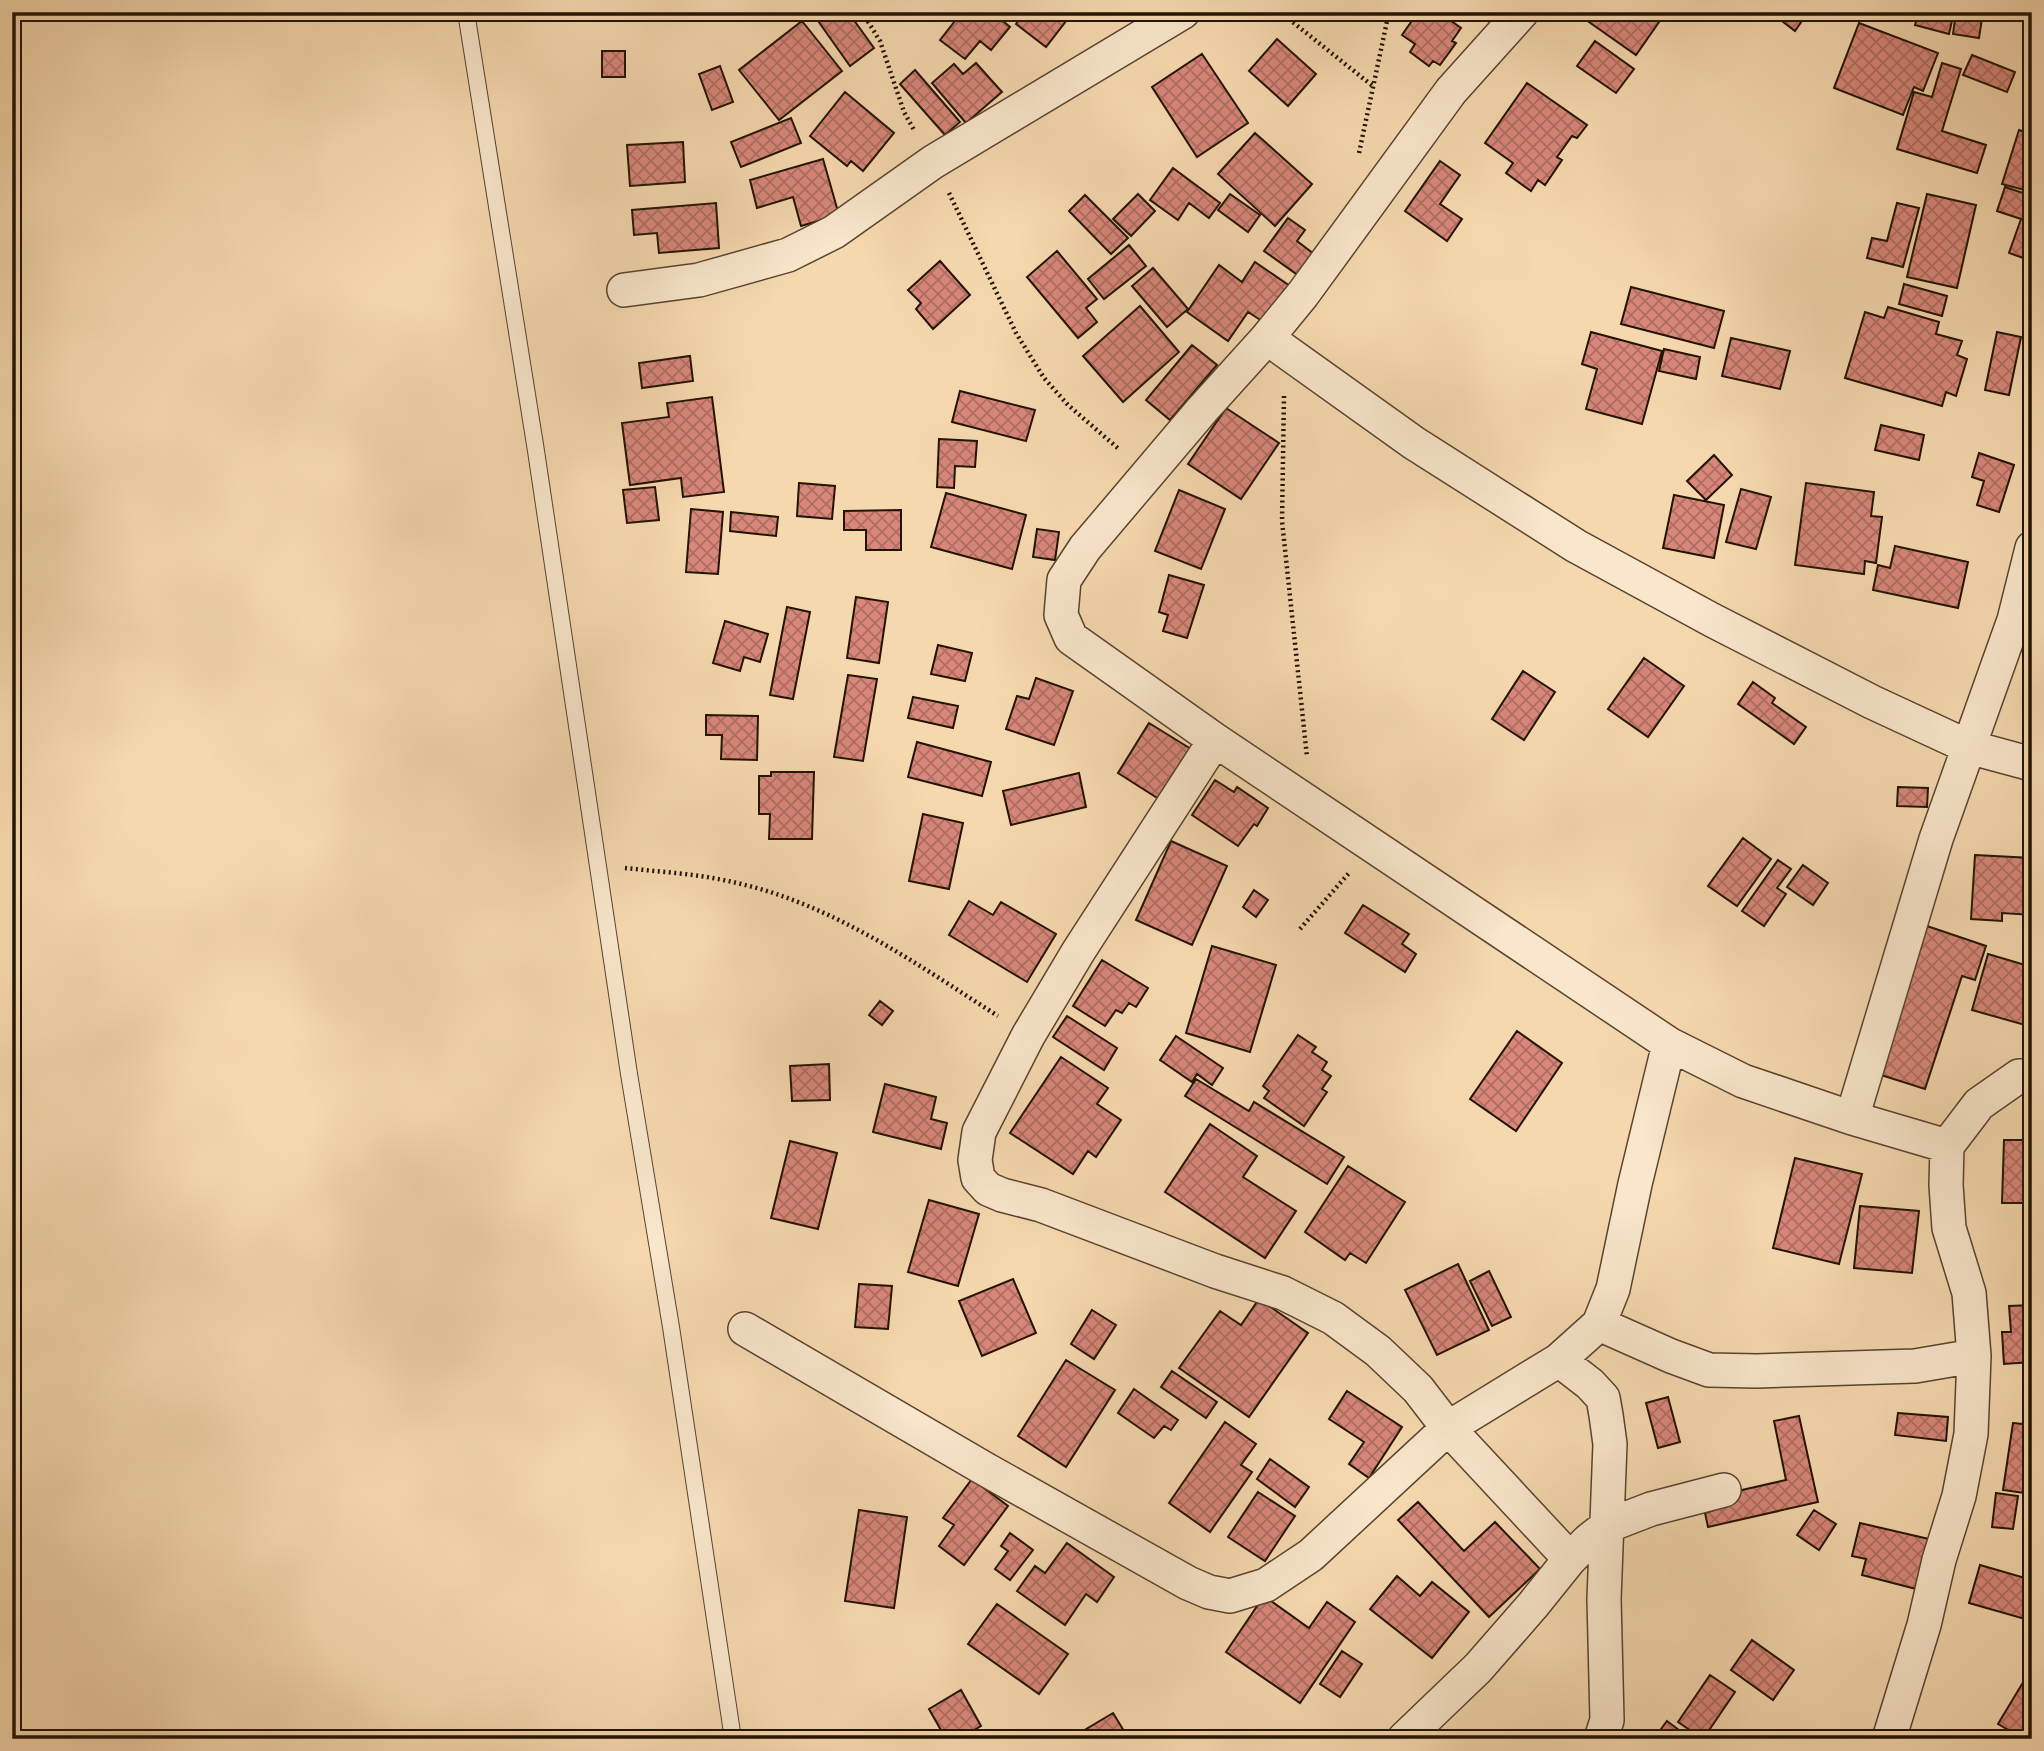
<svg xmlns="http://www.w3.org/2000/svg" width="2044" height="1751" viewBox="0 0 2044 1751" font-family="'Old Standard TT',serif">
	<defs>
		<pattern id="building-cross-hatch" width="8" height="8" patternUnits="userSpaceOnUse" patternTransform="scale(1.75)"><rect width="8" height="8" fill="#d8877a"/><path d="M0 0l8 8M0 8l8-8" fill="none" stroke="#af6d62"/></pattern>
	</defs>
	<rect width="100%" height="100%" fill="#f6d8af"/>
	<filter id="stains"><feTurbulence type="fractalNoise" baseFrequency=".00286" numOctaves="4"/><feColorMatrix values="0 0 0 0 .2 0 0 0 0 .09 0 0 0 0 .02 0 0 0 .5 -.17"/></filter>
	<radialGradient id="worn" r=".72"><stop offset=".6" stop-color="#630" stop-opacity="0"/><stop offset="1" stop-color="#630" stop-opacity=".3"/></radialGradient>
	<path fill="url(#building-cross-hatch)" stroke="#221303" stroke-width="2" d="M825,12H848L874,48L850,66L816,18Z
		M962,12H992L1010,27L991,50L980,41L965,59L940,40Z
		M1025,12H1073L1046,47L1016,24Z
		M1418,12H1439L1461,28L1452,41L1456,43L1440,65L1433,61L1429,66L1410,52L1415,44L1402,35Z
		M1596,12H1666L1636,55L1589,22Z
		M1770,12H1808L1795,31Z
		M1919,12H1954L1949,34L1915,25Z
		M1956,12H1983L1979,38L1953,34Z
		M802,21L842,71L779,120L739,70Z
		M1859,23L1938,53L1923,91L1914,87L1903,115L1834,88Z
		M1277,39L1316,74L1288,106L1249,71Z
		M1595,41L1634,69L1616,93L1577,66Z
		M602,51H625V77H602Z
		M1202,54L1248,123L1197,157L1152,87Z
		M1972,55L2015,72L2007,92L1963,75Z
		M976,63L1002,92L966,123L932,83L954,64L963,74Z
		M1942,63L1961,69L1942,131L1986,145L1977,173L1897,149L1914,92L1932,97Z
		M720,66L733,102L712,110L699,74Z
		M915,70L960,122L945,135L900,84Z
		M1527,83L1587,125L1577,138L1572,136L1557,157L1562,160L1545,185L1538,180L1531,191L1506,173L1513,163L1485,143Z
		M845,92L894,133L863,171L851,161L847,166L810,136Z
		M791,118L801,143L741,167L731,142Z
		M2019,130L2032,134V192L2002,184Z
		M1255,133L1312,184L1275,226L1218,174Z
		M683,142L685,182L630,186L627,145Z
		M823,159L839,215L801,226L793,197L757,208L750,180Z
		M1440,161L1460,175L1440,204L1462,219L1447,241L1405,211Z
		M1173,168L1220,203L1209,218L1189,203L1178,220L1150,200Z
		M2005,187L2032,196V261L2009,253L2021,219L1997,211Z
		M1138,194L1155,211L1131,236L1113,219Z
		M1230,194L1260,215L1248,232L1218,210Z
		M1927,194L1976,205L1957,288L1907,277Z
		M1085,195L1128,238L1111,254L1069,211Z
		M716,203L719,248L659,253L657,233L634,235L632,210Z
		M1897,203L1919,208L1903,267L1867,258L1872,238L1887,241Z
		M1288,218L1305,230L1297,241L1314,254L1299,276L1264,251Z
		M1129,245L1146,266L1104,299L1088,279Z
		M1057,251L1097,299L1086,308L1097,322L1078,338L1027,277Z
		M940,261L970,295L933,329L916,309L921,303L908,290Z
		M1255,262L1290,286L1265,323L1248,312L1228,341L1187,312L1219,265L1242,282Z
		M1153,268L1188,309L1167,327L1132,286Z
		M1904,284L1947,296L1942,316L1899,304Z
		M1631,287L1724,311L1714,348L1621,324Z
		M1140,306L1179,352L1123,402L1083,356Z
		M1888,307L1939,322L1936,334L1962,341L1957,355L1967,359L1956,396L1946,392L1942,406L1845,378L1865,312L1884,318Z
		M1591,332L1662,351L1642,424L1586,409L1597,369L1582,364Z
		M1997,332L2021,337L2009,395L1985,390Z
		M1731,338L1790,351L1780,389L1722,376Z
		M1192,345L1217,365L1170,420L1146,400Z
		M1664,349L1700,357L1696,379L1659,371Z
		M690,356L693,381L642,388L639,363Z
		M960,391L1035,410L1026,441L952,422Z
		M712,397L724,492L683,497L681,478L630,485L622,423L669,417L667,403Z
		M1226,408L1279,443L1241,499L1188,464Z
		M1881,425L1924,435L1919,460L1875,450Z
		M939,439L977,441L975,467L955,466L954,488L937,487Z
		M1979,453L2014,465L1999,512L1977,505L1984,481L1972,477Z
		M1714,455L1732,475L1706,500L1687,481Z
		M799,483L835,486L832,519L797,516Z
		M1806,483L1874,492L1871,516L1882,517L1876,563L1865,561L1864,574L1795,565Z
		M655,487L659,520L627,523L623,490Z
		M1741,489L1771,497L1756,549L1726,542Z
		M1179,490L1225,509L1201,569L1155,551Z
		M946,493L1026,515L1012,569L931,547Z
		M1674,495L1724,505L1714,558L1663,548Z
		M691,509L723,512L718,574L686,572Z
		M901,510V550H866V530H844V511Z
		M731,512L778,517L776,536L730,531Z
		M1037,529L1059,532L1055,560L1033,557Z
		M1895,546L1968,562L1958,608L1873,590L1878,565L1890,568Z
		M1169,575L1204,585L1187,638L1163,631L1168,615L1159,612Z
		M856,597L888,602L879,663L847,658Z
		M787,607L810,612L793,699L770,695Z
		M725,621L768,634L760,662L744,657L740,671L713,663Z
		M938,645L972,653L965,681L931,674Z
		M1644,658L1684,686L1648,737L1608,709Z
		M1523,671L1555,692L1524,740L1492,719Z
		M848,675L877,679L863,761L834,757Z
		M1036,678L1073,691L1054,745L1006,729L1017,696L1029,699Z
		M1753,682L1775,698L1772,703L1806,727L1794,744L1738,704Z
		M913,697L958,706L953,728L908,718Z
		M706,715L758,716L757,760L721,759L722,735H706Z
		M1149,723L1191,749L1159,799L1118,773Z
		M917,742L991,762L982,796L908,777Z
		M771,772H814L812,839H769L770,814H759V776H771Z
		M1079,773L1086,807L1011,825L1003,791Z
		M1215,780L1234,792L1237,787L1268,808L1257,826L1254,824L1238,846L1192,815Z
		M1898,787L1928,788L1927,807L1897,806Z
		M923,814L963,823L949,889L909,881Z
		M1743,838L1771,859L1737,906L1708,886Z
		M1171,841L1227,866L1192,945L1136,920Z
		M1975,855L2032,858V915L2002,913V921L1971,919Z
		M1778,860L1791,869L1777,888L1786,894L1764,926L1742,911Z
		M1803,865L1828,883L1813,905L1787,887Z
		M1254,890L1268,900L1256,917L1243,907Z
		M969,901L993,915L1001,902L1056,934L1027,982L949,935Z
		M1363,905L1409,934L1402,944L1416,954L1405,972L1345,933Z
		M1927,926L1986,946L1975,980L1962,976L1925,1089L1878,1074Z
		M1212,946L1276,965L1250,1052L1186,1033Z
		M1988,954L2032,967V1027L1972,1010Z
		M1102,960L1148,988L1136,1007L1129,1003L1122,1013L1116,1010L1105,1026L1073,1006Z
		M880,1001L893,1011L882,1025L869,1015Z
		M1067,1016L1117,1048L1104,1070L1053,1037Z
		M1517,1031L1562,1063L1516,1131L1470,1099Z
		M1298,1035L1316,1047L1312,1052L1327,1062L1322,1070L1331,1076L1322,1089L1327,1092L1304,1126L1264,1098L1269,1091L1263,1086Z
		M1176,1036L1223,1068L1212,1085L1197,1074L1192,1082L1160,1060Z
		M1061,1057L1108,1088L1097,1104L1121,1120L1096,1157L1088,1151L1073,1174L1010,1133Z
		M829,1064L830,1100L792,1101L790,1066Z
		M1196,1079L1249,1111L1254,1102L1344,1157L1327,1184L1185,1096Z
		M885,1084L936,1097L931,1119L947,1123L941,1149L873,1132Z
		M1210,1124L1257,1156L1243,1177L1296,1211L1265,1258L1165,1192Z
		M2004,1140H2032V1203H2002Z
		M790,1141L837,1153L818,1229L771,1218Z
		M1795,1158L1862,1174L1839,1264L1773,1248Z
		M1348,1166L1405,1202L1366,1263L1350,1253L1345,1260L1305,1232Z
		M929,1200L979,1214L958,1286L908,1272Z
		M1860,1206L1919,1211L1912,1273L1854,1268Z
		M1458,1264L1489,1330L1437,1355L1405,1290Z
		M1489,1271L1511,1317L1492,1326L1470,1281Z
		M1013,1279L1036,1333L982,1356L959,1301Z
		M859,1284L892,1286L888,1329L855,1327Z
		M1259,1299L1308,1333L1249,1417L1179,1368L1220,1311L1241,1325Z
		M2032,1305V1362L2004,1364L2002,1332H2011L2009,1306Z
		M1092,1310L1116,1325L1094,1359L1071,1344Z
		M1066,1360L1115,1390L1066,1467L1018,1436Z
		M1172,1371L1217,1402L1206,1418L1161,1387Z
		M1134,1389L1178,1420L1171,1430L1164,1426L1154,1438L1118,1413Z
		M1347,1391L1402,1427L1369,1478L1349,1464L1364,1442L1329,1419Z
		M1668,1397L1680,1442L1658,1448L1646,1403Z
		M1898,1413L1948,1417L1946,1441L1895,1435Z
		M1799,1416L1818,1502L1708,1527L1705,1513L1714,1510L1711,1497L1786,1480L1774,1421Z
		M1225,1422L1256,1444L1241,1465L1252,1472L1210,1532L1169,1503Z
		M2013,1423L2032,1425V1494L2003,1490Z
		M1270,1459L1309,1487L1295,1507L1257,1479Z
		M972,1479L1008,1506L964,1565L939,1546L954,1525L943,1518Z
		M1258,1492L1295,1516L1265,1561L1228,1537Z
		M1996,1493L2018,1496L2013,1529L1992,1527Z
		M1418,1502L1464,1551L1495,1522L1540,1569L1489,1617L1398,1520Z
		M859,1510L907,1517L894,1608L845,1601Z
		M1814,1510L1836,1524L1819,1550L1797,1535Z
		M1860,1523L1929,1539L1916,1589L1862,1575L1866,1559L1852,1556Z
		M1010,1533L1033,1550L1010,1580L995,1569L1008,1551L1001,1546Z
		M1067,1543L1114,1577L1097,1602L1086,1594L1065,1625L1017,1591L1035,1566L1045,1573Z
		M1980,1565L2032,1580V1621L1969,1603Z
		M1397,1576L1420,1596L1432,1582L1469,1612L1432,1658L1370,1609Z
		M1264,1596L1309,1628L1327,1602L1355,1622L1300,1703L1226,1652Z
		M997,1604L1068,1654L1039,1694L968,1644Z
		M1752,1640L1794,1670L1773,1700L1731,1670Z
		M1342,1651L1362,1664L1340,1697L1320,1684Z
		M1710,1675L1735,1692L1703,1739L1678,1722Z
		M2025,1679L2032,1683V1721L2022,1738L1998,1724Z
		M961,1690L981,1726L959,1739H946L929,1709Z
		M1113,1713L1127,1736L1122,1739H1074L1073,1737Z
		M1667,1721L1691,1739H1659L1656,1736Z"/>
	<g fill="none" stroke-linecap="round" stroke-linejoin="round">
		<g stroke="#57442e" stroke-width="18">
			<path id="service" d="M466,12L536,451L629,1074L671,1327L733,1739"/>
		</g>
		<g stroke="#57442e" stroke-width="36">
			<path id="minor" d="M1522,12L1451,91L1303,294L1267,338L1202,410L1085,548L1064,580L1061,615L1071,638L1215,740L1669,1044L1743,1081L1852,1118L1947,1146
				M624,290L699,280L788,255L834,232L933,162L1183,12
				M1267,338L1414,443L1576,546L1712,620L1872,702L1969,747L2032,764
				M1215,740L1078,952L1028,1036L979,1132L975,1160L978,1178L988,1189L1002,1195L1041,1205L1215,1271L1283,1293L1333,1318L1378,1351L1418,1389L1448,1428L1570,1559
				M1852,1118L1936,839L2014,620L2032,548
				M1599,1324L1671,1356L1709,1370L1757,1371L1915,1366L1974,1356
				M745,1329L985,1469L1188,1583L1209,1592L1230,1596L1266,1585L1311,1555L1448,1428L1559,1360L1599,1324L1613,1289L1635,1184L1669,1044
				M1559,1360L1590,1384L1603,1398L1606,1415L1610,1444L1604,1599L1607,1720L1601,1739
				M1404,1739L1478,1668L1533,1605L1570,1559L1589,1540L1607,1526L1651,1509L1724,1490
				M1889,1739L1924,1625L1939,1560L1959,1496L1971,1434L1974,1356L1969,1293L1949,1228L1946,1185L1947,1146L1979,1104L2019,1076H2032"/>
		</g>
		<path stroke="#221303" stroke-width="4.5" stroke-dasharray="2 3.5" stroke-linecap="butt" d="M862,12L880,41L904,112L914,130
			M1280,12L1374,87
			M1359,153L1389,12
			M949,193L1016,333L1044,378L1068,405L1120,450
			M1284,396L1282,521L1307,757
			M625,868C662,872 700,874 737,883C834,905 915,963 998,1016
			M1300,929L1349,873"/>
		<use href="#service" stroke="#f9e6cb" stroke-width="16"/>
		<use href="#minor" stroke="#f9e6cb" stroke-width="33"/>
	</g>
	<rect width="2044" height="1751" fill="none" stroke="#f6d8af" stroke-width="42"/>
	<rect x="14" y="14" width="2016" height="1723" fill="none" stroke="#221303" stroke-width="3.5"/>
	<rect x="21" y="21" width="2002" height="1709" fill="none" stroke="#221303" stroke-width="2"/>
	<rect width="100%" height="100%" filter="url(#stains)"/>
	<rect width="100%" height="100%" fill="url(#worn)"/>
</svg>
